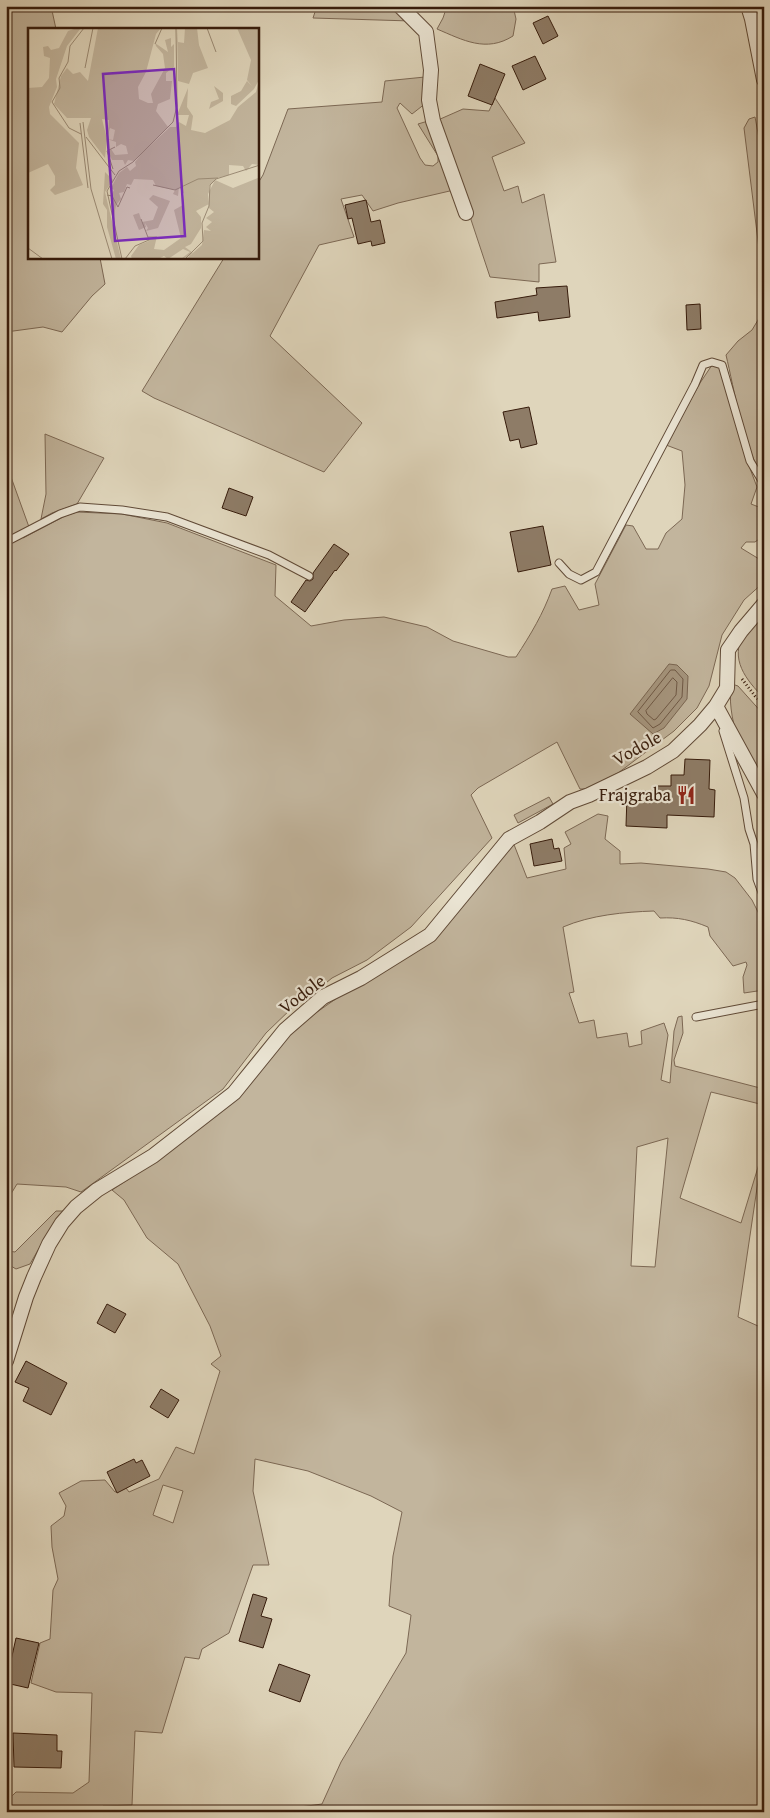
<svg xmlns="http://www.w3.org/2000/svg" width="770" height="1818" viewBox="0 0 770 1818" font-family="'Gentium Book Plus',serif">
	<rect width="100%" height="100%" fill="#dfd5bb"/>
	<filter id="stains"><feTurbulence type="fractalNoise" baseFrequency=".004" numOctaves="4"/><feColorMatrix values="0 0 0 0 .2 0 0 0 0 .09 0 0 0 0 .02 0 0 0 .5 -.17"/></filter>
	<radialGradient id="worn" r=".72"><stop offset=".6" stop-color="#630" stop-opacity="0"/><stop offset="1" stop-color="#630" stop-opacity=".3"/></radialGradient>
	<path fill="#c2b59d" stroke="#7c6854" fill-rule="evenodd" d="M6,6H51L56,29H29V258H100L105,284L92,296L62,332L43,327L6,332Z
		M317,6H393L411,21L313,18Z
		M447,6H513L516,19L513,36C486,53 463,40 437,29L443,18Z
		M425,77L426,103L412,114L400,103L397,108L420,158L425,165L433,166L438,162V156L418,124L428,121L454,190L398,203L373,211L362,195L341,199L354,237L319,245L270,336L362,423L324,472L154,398L142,391L224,258H258V183L263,175L288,109L382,102L385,81Z
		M495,98L525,143L492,157L504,191L518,186L522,203L544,194L556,262L539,264V282L490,277L438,120L463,109L489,111Z
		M755,117L764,165V338L762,340L759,374L764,417V477C744,452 734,388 726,355L738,341L752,330L761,315V265L744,128L749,119Z
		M712,365L719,366L746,458L757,487L751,504L764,509C764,519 760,527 762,537L755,542H746L741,548L764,562V582L744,600L722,635L709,686L697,708L674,731L618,773L585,789H580L557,742L478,788L471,795L492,838L411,927L367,960L332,978L310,996L294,1006L266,1033L223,1089L81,1192L66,1187L17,1184L6,1202V474L11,477L29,527L21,533L23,538L65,516L77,512L122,514L167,523L276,565L275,596L311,626L344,620L384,617L427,627L453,641L508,657H516C531,634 543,614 552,589L565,586L579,610L599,605L595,584L626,525L633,526L646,549H658L666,533L682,519L685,485L682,451L666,445L700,383Z
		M45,434L104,458L77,504L52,513L41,519L46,494Z
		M764,609V698C746,680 729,659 744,633C749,624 757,616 764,609Z
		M732,684L738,686L764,715V781C755,766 743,750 737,734C732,722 728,696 732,684Z
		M549,797L553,804L518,823L514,815Z
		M598,814L608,816L605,839L620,851V864L641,863L708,869L726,872L735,878L752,900L764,924V990L744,993L743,977L747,965L746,962L733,966L710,936L708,927C691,920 678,917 660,918L654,911C624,912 591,915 563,927L574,992L569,993L579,1023L594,1020L597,1038L627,1033L629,1047L642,1044L641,1031L664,1023L668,1035L661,1080L670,1083L674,1031L678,1017L682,1016L683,1033L674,1060L675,1066L764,1089V1105L711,1092L680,1198L741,1223L762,1154L738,1317L758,1326H764V1812H298L300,1807L322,1804L341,1762L406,1653L411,1615L389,1606L393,1556L402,1512L371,1496L308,1471L255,1459L253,1491L269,1565H253L229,1633L202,1649L199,1659L185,1657L162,1733L135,1731L132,1805L103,1806L101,1812H6L8,1800L16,1792L73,1793L89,1782L92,1693L56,1692L31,1683L40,1643L50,1639L53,1590L58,1579L52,1547L51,1526L64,1516L66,1506L59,1493L81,1481L105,1480L115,1492L126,1488L129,1492L159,1479L176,1447L194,1454L220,1371L211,1364L221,1356L210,1326L178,1264L147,1238L124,1200L112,1190L156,1161L245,1091L266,1062L297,1026L413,945L513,842L527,878L566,869L564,848L571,844L565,832ZM668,1138L655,1267L631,1266L637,1147ZM163,1485L183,1491L173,1523L153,1515Z
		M56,1211H63L49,1231L30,1264L16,1269L6,1263V1253L8,1251L15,1252Z"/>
	<path fill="#a6967f" stroke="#796551" d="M669,664L677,665L688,676L687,699L664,728L653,734L630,714Z"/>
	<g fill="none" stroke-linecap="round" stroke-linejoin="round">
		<path stroke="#6e5845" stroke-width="1" d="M671,670H675L683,679L682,697L660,724L653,728L638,712Z
			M673,678L677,682L676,695L656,719L654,720L647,714L646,711Z"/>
	</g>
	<path fill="#8e7c67" stroke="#361b0b" d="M548,16L558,36L543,44L533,23Z
		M535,56L546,79L523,90L512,66Z
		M480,64L505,74L492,105L468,96Z
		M366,200L371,222L380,220L385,243L372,246L371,241L358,244L352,218L348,219L345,205Z
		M567,286L570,317L539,321L538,312L497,318L495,302L537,295L536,288Z
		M700,304L701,329L687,330L686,305Z
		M529,407L537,444L521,448L519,439L510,441L503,412Z
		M229,488L253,497L246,516L222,508Z
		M543,526L551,565L518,572L510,532Z
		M334,544L349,554L336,571L335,570L305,612L291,602L306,580L310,581L313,579V573Z
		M685,759L710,760L709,789L715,790L714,817L667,815V828L626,826L627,796H644L648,793H658V786H671V775H684Z
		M552,839L554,849L559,848L562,861L534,866L530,844Z
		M107,1304L126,1314L115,1333L97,1323Z
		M26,1361L67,1383L51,1415L23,1401L29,1388L15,1382Z
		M161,1389L179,1400L168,1418L150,1407Z
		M134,1459L136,1463L142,1460L150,1476L117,1493L107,1472Z
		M253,1594L267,1598L261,1616L272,1619L263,1648L239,1641Z
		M16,1638L39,1643L28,1688L6,1683Z
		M279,1664L310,1675L300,1702L269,1691Z
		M13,1733L57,1735V1751H62L61,1768L14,1767Z"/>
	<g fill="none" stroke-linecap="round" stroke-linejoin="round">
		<g stroke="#604a37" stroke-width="9">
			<path id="lane" d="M6,542L60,514L80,507L122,510L167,517L269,555L309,576
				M559,563L569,574L581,580L596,572L695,384L703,365L712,362L722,365L750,461L764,484
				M723,731L744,798L749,829L754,844L757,879L764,898
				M696,1017L764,1004"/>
		</g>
		<g stroke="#604a37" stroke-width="16">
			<path id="street" d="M400,6L426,32L431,70L429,100L433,121L466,213
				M748,6L752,19L764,80
				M716,706L764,794
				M6,1361L26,1297L34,1277L49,1244L62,1223L76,1207L97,1190L153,1156L234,1093L285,1030L323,997L361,978L430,935L509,839L540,822L570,802L589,795L647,767L673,751L700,725L716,706L727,688L728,650L741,631L764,604"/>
		</g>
		<path stroke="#361b0b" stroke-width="3" stroke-dasharray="1 2.5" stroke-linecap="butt" d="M742,679L755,696L764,705
			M631,793L658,791"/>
		<use href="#lane" stroke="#eae4d3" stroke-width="7"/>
		<use href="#street" stroke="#eae4d3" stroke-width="14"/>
	</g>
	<defs>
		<g id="restaurant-bare" transform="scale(1.5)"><path d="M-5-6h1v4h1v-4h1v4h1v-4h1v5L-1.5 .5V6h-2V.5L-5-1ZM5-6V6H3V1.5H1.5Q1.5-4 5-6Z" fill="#8f2418" stroke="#eae4d3" stroke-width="2.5" paint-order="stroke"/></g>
	</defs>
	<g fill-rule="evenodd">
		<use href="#restaurant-bare" x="686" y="795"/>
	</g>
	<g text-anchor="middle" stroke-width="4.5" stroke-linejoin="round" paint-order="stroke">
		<g font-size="18" fill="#361b0b" stroke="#eae4d3">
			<text transform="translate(637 748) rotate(-29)" y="6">Vodole</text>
			<text transform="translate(302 994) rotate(-37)" y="6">Vodole</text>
		</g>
		<g font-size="18" fill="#361b0b" stroke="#eae4d3" text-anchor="end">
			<text x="671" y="801">Frajgraba</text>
		</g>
	</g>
	<g transform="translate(28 28)">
		<rect width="231" height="231" fill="#dfd5bb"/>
		<path d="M49,0H53L39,18L28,51L29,59L21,79L22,86L51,115L48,140L55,157L27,167L22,162L27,157V148L20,136L0,145V60L14,59L21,50L22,30L16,28L15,19L20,18L23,22L31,20L40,3ZM70,0H133L128,6L118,44L110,59L111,71L120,75H125L123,66L137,40L135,26L128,18L127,15L140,24L137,12L143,10V19L146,16V39L138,45V53H144L142,71L130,76L128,83L140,99L106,133L100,132L97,137L95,132H84L80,124L83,121L87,127L100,126L98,118L93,116L88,119V114L79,111L77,130L61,109L59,102L63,90H39L26,76L33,48L39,40L45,46L52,44L60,53ZM74,91L81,92L80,107L82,100L87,102L85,112L79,111ZM149,0L150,14L156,15L157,0H169L171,17L180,40L165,45L161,56L150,53ZM209,0H231L232,50L226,61L208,78L203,76V68L213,63L219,53L224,58L219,52L223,32ZM231,53V137L224,136L218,143L215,138L201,137V147L189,150L181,158V176L168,183L173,189V200L163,216L157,219L165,225L163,227L153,231L162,224L155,221L140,231L136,228L130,231H104L103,228L111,217L121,213L120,208H129L126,221L136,222L153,210L146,182L155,177L156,166L151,159L150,168L145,166L147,162L128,158L125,152L106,151L103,157L99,156L96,164L91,165L93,171L88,177L86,188L83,168L86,162L83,160L91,145L99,139L102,143L108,138L107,134L114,125L142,99H148L151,94L158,98L161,87H149L160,60L159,79L165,88L163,102L177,105L202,92L210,79L228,64ZM186,58L195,65V73L181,81L183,74L191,71ZM77,144L85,152L77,164L93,231H88L79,199V182L75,176ZM230,150L231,231H158L174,217L176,202L183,203L178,199L184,194L178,190L186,184L181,180L180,166L187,152L205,160ZM125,167L142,173L130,200L118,203L120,200L117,195L118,199L111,202L105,187L111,185L114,194L125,192L130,179L121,171Z" fill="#c2b59d" fill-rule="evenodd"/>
		<path fill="none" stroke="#9b8b75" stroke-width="1" d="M179,0L188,24M127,16L134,0M57,40L65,0M55,94L63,161L84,231M52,95L60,160M53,106L41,100L24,74L32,60L31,50L40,34L42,18L56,0M58,109L87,147M85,141L79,123L87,119M125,157L147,162L170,151L190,150M79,167L84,168L90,179L99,159L102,160M0,220L15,231M94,231L79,163L91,143L105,134L145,94L149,78L148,0M97,231L107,218L121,212L113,191M157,231L175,213L174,195L181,178L182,157L188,151L232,137"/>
		<path fill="#7b2cbf" fill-opacity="0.15" stroke="#7b2cbf" stroke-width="2.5" d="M146,41L157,208L87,213L75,46Z"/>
		<rect width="231" height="231" fill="none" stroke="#361b0b" stroke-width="2.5"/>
	</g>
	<rect width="770" height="1818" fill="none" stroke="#dfd5bb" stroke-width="25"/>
	<rect x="8" y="8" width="755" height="1803" fill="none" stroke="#361b0b" stroke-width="2.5"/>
	<rect x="12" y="12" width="745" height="1793" fill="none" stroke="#361b0b"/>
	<rect width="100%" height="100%" filter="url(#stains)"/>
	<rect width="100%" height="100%" fill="url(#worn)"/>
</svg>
